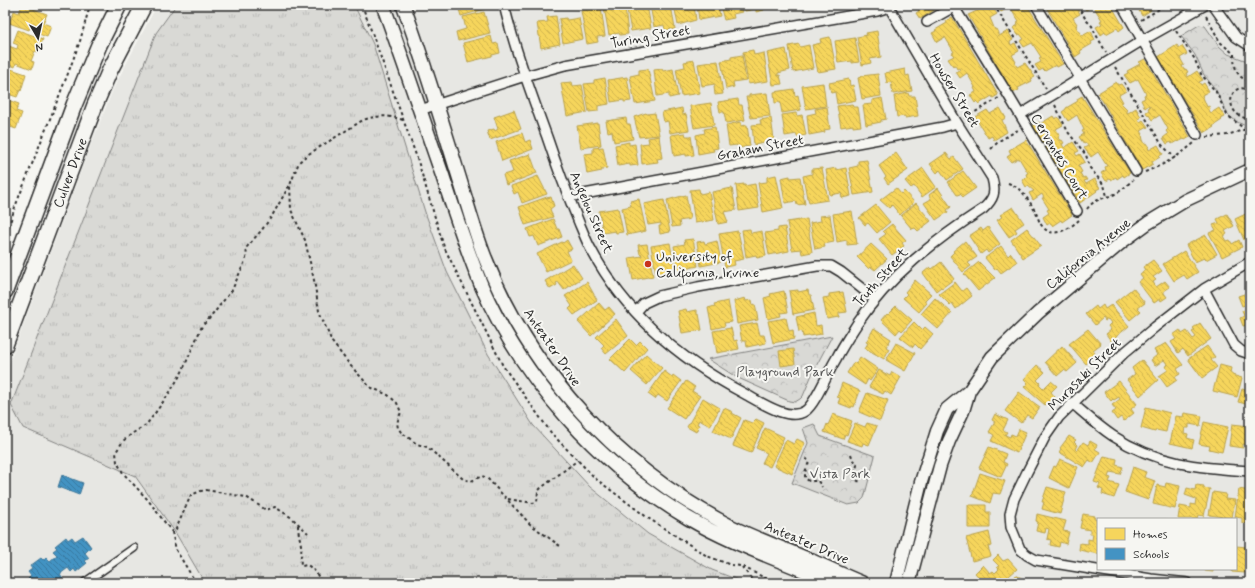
<svg xmlns="http://www.w3.org/2000/svg" width="1255" height="588" viewBox="0 0 1255 588" font-family="Mynerve,sans-serif">
	<defs>
		<pattern id="grass-tufts" width="24" height="20" patternUnits="userSpaceOnUse"><rect width="24" height="20" fill="#d9d9d5"/><path d="M3 7l-1-3M5 7V3M7 7l1-3M15 17l-1-3M17 17v-4M19 17l1-3" fill="none" stroke="#babab7"/></pattern>
		<pattern id="forest-crowns" width="20" height="18" patternUnits="userSpaceOnUse"><rect width="20" height="18" fill="#d9d9d5"/><path d="M2 6a3 3 0 1 1 6 0M12 15a3 3 0 1 1 6 0" fill="none" stroke="#babab7"/></pattern>
		<pattern id="homes-back-hatch" width="6" height="6" patternUnits="userSpaceOnUse"><rect width="6" height="6" fill="#f6d55c"/><path d="M-1 5l2 2M0 0l6 6M5-1l2 2" fill="none" stroke="#d3b750"/></pattern>
		<pattern id="schools-back-hatch" width="6" height="6" patternUnits="userSpaceOnUse"><rect width="6" height="6" fill="#4393c3"/><path d="M-1 5l2 2M0 0l6 6M5-1l2 2" fill="none" stroke="#38789f"/></pattern>
	</defs>
	<rect width="100%" height="100%" fill="#f6f6f2"/>
	<filter id="ink" filterUnits="userSpaceOnUse"><feTurbulence type="fractalNoise" baseFrequency=".025" numOctaves="2"/><feDisplacementMap in="SourceGraphic" scale="8" xChannelSelector="R" yChannelSelector="G"/><feConvolveMatrix kernelMatrix="1 2 1 2 8 2 1 2 1" color-interpolation-filters="sRGB"/></filter>
	<g filter="url(#ink)">
		<path fill="#e7e7e3" fill-rule="evenodd" d="M157,5H1250V583H5V374L87,154L114,87ZM1098,519H1236V569H1098Z"/>
		<path fill="url(#grass-tufts)" stroke="#828280" d="M176,5H354L373,44L425,212L447,272L488,354L533,425L590,487L648,534L712,570L746,583H205L175,532L135,476L23,428L11,405L156,33Z"/>
		<path fill="url(#forest-crowns)" stroke="#828280" d="M1199,25L1205,26L1219,46L1228,54L1250,62V126H1246L1237,122L1228,115L1216,90L1204,75L1195,55L1181,36Z
			M832,336L813,372L803,396L800,399L795,402L789,401L736,377L708,359Z
			M814,424L820,436L875,456L864,498L859,503L848,505L792,483L808,443L803,428Z"/>
		<path fill="url(#homes-back-hatch)" stroke="#b9a24d" d="M22,5L47,14L43,23L51,26L47,37L36,33L38,26L32,24L29,30L9,23L14,11L19,13Z
			M45,5H59L58,8Z
			M453,5H484L485,9L461,16L458,6L454,7Z
			M640,5H647L651,28L631,31L627,10L640,8Z
			M650,5H671L675,29L665,30L664,25L654,27Z
			M674,5H694L696,20L678,25Z
			M697,5H718L720,16L699,20Z
			M720,5H741L742,12L733,14L734,18L724,20Z
			M744,5H764V10L756,12V9L745,11Z
			M767,5H782L767,8Z
			M916,5H942L920,19L916,13L919,11Z
			M997,5H1027L1063,64L1057,67L1056,65L1045,71L1043,69L1039,71L1035,65L1041,62L1039,58L1041,57L1032,43L1024,47L1020,41L1024,39L1020,34L1018,35L1013,28L1018,25L1017,22L1019,21L1010,7L1001,12Z
			M1045,5H1072L1071,6L1072,8L1076,6L1080,14L1073,18L1077,24L1076,27L1081,33H1080L1082,36L1091,31L1095,40L1091,42L1092,44L1080,51L1081,53L1075,57Z
			M1082,5H1111L1124,27L1119,31L1117,28L1106,34L1105,32L1101,35L1096,27L1102,24L1100,21L1102,20L1093,6L1086,10Z
			M1136,5H1148L1151,10L1142,16Z
			M613,6V10L625,8L628,34L620,35L619,33L609,35L604,7Z
			M988,6L989,8L992,7L997,14L990,18L995,30L997,29L999,33H997L999,36L1008,31L1013,40L1010,42L1011,45L1015,43L1019,51L1012,55L1016,62L1015,63L1017,67L1025,63L1035,77L1031,79L1032,81L1018,88L1019,90L1013,93L968,15Z
			M601,7L605,36L597,37L598,42L587,44L581,11Z
			M484,12L490,33L458,41L456,32L466,29L463,17Z
			M556,16L560,44L541,48L537,23L548,22L547,17Z
			M952,17L998,95L993,98L992,96L979,104L977,101L975,103L970,95L976,92L974,88L975,87L967,73L960,78L956,72L960,70L959,68L957,69L955,65L953,66L948,59L954,56L952,53L954,52L945,37L937,42L932,33L936,31L935,30L947,23L946,21Z
			M566,18L567,20L579,18L583,39L563,43L559,19Z
			M18,30L43,39L38,52L35,51L31,61L34,62L32,69L16,63L15,67L5,63L6,45L17,49L18,45L13,43Z
			M877,31L881,57L870,59L871,63L862,65L857,37L867,35L866,33Z
			M491,36L493,44L498,43L500,53L492,55V56L468,62L463,43Z
			M830,37L836,69L818,72L812,45L821,43L820,39Z
			M855,38L859,62L852,63V61L838,63L835,41Z
			M799,44L800,47L809,45L813,68L793,72L789,46Z
			M1177,45L1179,48L1182,46L1187,54L1180,58L1184,65L1182,66L1184,70L1186,69L1188,72L1186,73L1188,77L1197,71L1203,80L1199,82L1201,85L1204,83L1209,91L1202,95L1207,107L1209,106L1210,109L1209,110L1211,113L1219,108L1225,117L1221,119L1222,120L1213,126L1214,127L1204,133L1158,57Z
			M786,49L790,70L778,73V76L780,75L782,84L773,85L767,53Z
			M753,50L754,55L764,53L768,81L748,84L743,52Z
			M742,55L746,80L733,82L734,87L726,89L721,61L731,59V57Z
			M1145,59L1190,137L1185,140L1184,139L1178,142L1177,141L1172,144L1171,142L1167,144L1163,138L1168,134L1166,131L1168,129L1160,115L1152,120L1149,115L1148,116L1146,112L1149,110L1148,108L1150,107L1149,105L1145,108L1141,100L1145,98L1144,95L1146,94L1138,79L1130,83L1124,75L1128,73L1127,71L1140,64L1139,62Z
			M694,60L700,93L681,96L676,69L685,67L684,62Z
			M718,61L723,94L715,95L714,86H715V84L702,86L698,64Z
			M5,67L26,74L21,91L20,90L17,97L5,93Z
			M648,69L655,101L635,104L630,76L639,74V70Z
			M662,69L663,71L673,69L678,96L669,98V94L657,96L654,70Z
			M905,69L906,76L909,75L912,91L893,94L891,82L887,83L885,73Z
			M878,74L881,96L862,99L858,78L861,77V76Z
			M627,77L631,101L624,102V100L611,102L608,80Z
			M605,78L609,104L598,106V111L589,112L584,84L594,83V80Z
			M849,79L850,86L853,85L856,100L837,104L835,92L831,93L829,83Z
			M572,82L573,86L582,85L587,112L567,116L561,83Z
			M1116,82L1118,85L1121,84L1126,91L1119,95L1123,102L1121,103L1127,109L1126,110L1128,113L1136,108L1141,117L1138,119L1140,122L1143,120L1148,127L1141,131L1143,134L1142,135L1143,140L1145,144L1147,143L1149,146L1148,147L1149,150L1158,145L1163,154L1159,156L1160,157L1152,162L1153,164L1142,170L1098,93Z
			M823,83L826,106L806,109L802,86Z
			M794,89L795,96L798,95L801,110L782,113L780,102L775,103L774,92Z
			M767,93L770,116L751,118L746,97H749V95Z
			M908,93L909,96H915L918,116L905,118V116L897,117L894,96Z
			M1082,96L1130,173L1124,177L1123,175L1117,179L1116,177L1111,180L1110,179L1106,181L1101,173L1106,170L1105,167L1107,166L1098,152L1091,157L1084,148L1088,146L1086,143L1084,144L1079,137L1084,134L1082,131L1084,130L1077,115L1068,121L1062,112L1066,109V108L1078,101L1077,99Z
			M882,98L886,119L881,120V122L866,125L863,105L872,104V100Z
			M5,99L19,104L16,111L22,113L16,129L5,125Z
			M738,99L739,105H742L745,120L726,123L724,112H720L718,102Z
			M711,103L714,125L694,128L690,106Z
			M852,104L853,107H858L861,126L853,127V125L841,127L837,106Z
			M827,107L830,129L824,130L825,132L809,135L807,115L816,113L815,109Z
			M682,108L683,115L686,114L689,130L670,133L668,121L664,122L662,112Z
			M1000,108L1006,118L1002,120L1007,132L994,140L992,136L988,138L975,117L987,110L990,114Z
			M514,110L521,129L490,140L487,131L494,129L495,131L498,129L494,117Z
			M646,113L647,114L655,113L659,135L639,137L634,117Z
			M796,113L797,116L802,115L806,135L797,137V134L785,136L782,115Z
			M1053,116L1055,119L1058,117L1063,125L1056,129L1060,136L1058,137L1060,141L1062,140L1064,143L1062,144L1064,148L1073,142L1079,151L1075,153L1077,156L1080,154L1085,162L1078,165L1082,172L1080,173L1083,178L1085,177L1087,180L1084,181L1086,184L1095,179L1100,188L1096,190L1097,191L1080,203L1033,126L1039,122L1040,124Z
			M626,118L627,124H630L633,139L614,142L612,131L608,132L606,121Z
			M771,118L774,139L769,140V142L754,145L752,125L761,124L760,120Z
			M741,122V126L747,125L750,146L738,148L737,145L729,146L726,125Z
			M598,123L601,145L581,148L577,126Z
			M715,127L718,148L713,149L714,151L698,154L696,135L705,133L704,129Z
			M522,133L525,142L530,140L533,149L502,161L496,142Z
			M685,133L686,136H691L694,155L686,156V154L674,156L671,135Z
			M659,136L662,158L657,159L658,162L642,164L640,144L649,143L648,138Z
			M1026,140L1072,215L1062,222L1061,220L1052,226L1050,223L1047,225L1043,217L1049,213L1047,210L1049,209L1042,198H1044L1042,194L1033,200L1029,193L1034,191L1028,186L1026,187L1022,180L1027,177L1026,174L1028,173L1019,158L1011,162L1007,157L1011,154L1009,150Z
			M629,142V145L635,144L638,165L630,166V164L618,166L615,145Z
			M603,147L607,168L602,169V171L587,174L584,154L593,153V148Z
			M896,153L908,170L888,184L884,178L886,177L879,166Z
			M946,153L951,159L954,157L963,169L947,180L940,170L937,173L930,164Z
			M530,154L537,173L506,185L503,175L513,172L509,161Z
			M867,160L873,192L854,195L849,168L858,166V161Z
			M822,168L828,200L809,203L808,198H807L803,176L812,174V169Z
			M836,168V170L846,168L851,196L842,198L841,193L830,195L826,170Z
			M923,168L936,187L922,197L914,186L911,188L905,181Z
			M963,171L976,188L963,197L960,194L957,195L948,182Z
			M776,175L783,208L763,212L758,183L767,182V177Z
			M538,176L547,194L522,203L518,192L514,194L511,186Z
			M790,176V178L800,177L805,204L797,205L796,201L785,203L781,178Z
			M744,184V186L755,184L759,208L739,211L736,185Z
			M732,188L736,210L724,212L728,222L718,224L712,192Z
			M896,188L901,194L904,191L914,202L900,215L892,205L889,208L880,200Z
			M938,188L951,207L947,210L948,212L936,220L924,203L931,199L929,195Z
			M699,189L700,194L709,192L714,220L695,223L690,190Z
			M686,195L690,219L679,221L680,226L672,227L667,200Z
			M547,197V198L551,197L554,206L550,209L553,217L525,225L519,207Z
			M639,199L646,231L627,235L622,208L631,206L630,201Z
			M664,200L670,232L660,234L659,226H661V223L648,225L644,204Z
			M916,203L931,221L918,231L915,228L912,229L901,216Z
			M876,205L890,222L877,233L868,223L865,225L859,218Z
			M1013,207L1024,223L1015,229L1017,232L1009,237L997,220L1002,217L1000,215Z
			M618,208L623,232L616,233L615,231L603,233L599,211Z
			M852,211L857,244L847,245V240L837,242L833,214Z
			M1250,212V238L1244,240L1235,219Z
			M1227,214L1234,226L1225,231L1227,234L1224,236L1227,241L1230,240L1232,244L1239,240L1242,247L1222,257L1209,233L1216,230L1213,225L1219,223L1217,219Z
			M830,215L834,242L824,244L825,247L815,249L810,223L821,221L820,216Z
			M553,219L557,229H559L562,237L538,246L534,236L530,237L527,229Z
			M807,219L812,252L802,254L801,249L792,250L787,222Z
			M892,224L906,240L902,243L904,246L892,255L879,239L886,234L883,231Z
			M785,227L789,251L769,255L765,233L778,231V228Z
			M988,227L1000,244L988,253L986,250L981,254L969,236L981,228L983,231Z
			M1027,228L1041,246L1023,258L1011,240Z
			M750,229L751,233L762,231L766,256L757,258L756,255L746,257L742,230Z
			M738,231L744,259L734,261L735,265L725,267L719,234Z
			M1206,235L1217,254L1206,260L1204,258L1195,262L1186,245Z
			M693,239L698,266L689,268V271L679,273L674,246L685,244L684,240Z
			M567,240L572,249L567,251L571,260L546,272L537,254L562,242L563,243Z
			M704,241L705,244L717,241L721,262L701,266L697,242Z
			M965,241L977,257L968,263L971,266L963,272L950,256L954,252L953,251Z
			M670,243L676,276L666,277L665,273L656,274L651,246Z
			M647,244L653,276L633,280L629,258L642,256L641,253L640,254L638,245Z
			M871,244L887,259L875,270L871,267L869,269L857,257Z
			M1001,246L1008,256L1011,253L1017,262L1001,273L997,268L995,270L985,258Z
			M1184,251L1198,272L1187,279L1184,275L1174,281L1163,264Z
			M1153,260L1162,271L1153,277L1156,280L1153,282L1156,287L1165,281L1170,287L1164,291V293L1167,297L1161,301L1160,299L1154,303L1138,282L1143,278L1140,274L1145,270L1143,267Z
			M941,262L954,279L942,288L941,287L936,291L923,273L930,267L932,269Z
			M979,262L995,278L978,291L964,274Z
			M573,264L582,278L564,290L558,282L556,283L557,285L550,289L545,281Z
			M915,280L931,294L924,301L927,303L919,312L903,298L907,294L905,292Z
			M587,282L597,300L574,315L569,309L572,306L565,296Z
			M955,282L962,291L966,288L972,296L956,309L952,303L950,305L939,294Z
			M1133,288L1145,303L1138,308L1141,311L1130,320L1115,302Z
			M798,290V292L808,290L809,295H811L814,310L793,314L789,291Z
			M784,291L788,312L780,313L781,316L768,319L764,298L771,296L770,294Z
			M843,292L847,312L839,313V317L827,319L823,298L829,297V294Z
			M1250,292V305L1246,307L1245,305L1242,306L1238,296Z
			M745,298L746,301L752,300L753,305L755,304L758,320L737,324L734,301Z
			M935,298L952,313L938,329L921,314Z
			M728,301L732,322L724,323L725,326L712,329L708,308L715,306L714,304Z
			M599,303L605,310L609,307L615,314L591,336L578,322Z
			M1103,305L1105,309L1111,305L1129,326L1111,341L1106,334L1111,330L1108,326L1111,323L1108,319L1105,321L1103,318L1095,325L1086,314L1096,306L1098,309Z
			M896,306L912,320L902,331L900,329L896,334L881,320L887,313L888,314Z
			M1250,308V330L1248,325L1243,326L1240,318L1244,316L1242,311Z
			M686,309L687,312L697,310V314H699L702,330L682,333L678,311Z
			M814,313L816,326L821,325L822,334L803,337L802,331L799,332L796,317Z
			M786,318L789,331L793,330L794,339L773,343L768,321Z
			M616,319L628,336L606,354L601,348L604,345L596,337Z
			M914,322L922,330L925,327L933,334L920,349L915,344L913,347L900,337Z
			M757,323L760,335H764L766,343L747,347L746,341H742L739,326Z
			M1200,323L1211,339L1188,356L1183,349L1178,353L1171,342L1176,339L1173,335L1180,330L1182,334L1187,331L1193,339L1196,337L1192,332L1195,330L1193,328Z
			M731,328L734,341L737,340L739,349L717,353L713,331Z
			M874,328L891,339L886,347L889,349L884,359L865,348L868,343L866,342Z
			M1088,329L1101,344L1093,350L1096,356L1086,364L1069,344Z
			M630,339L636,345L640,341L647,348L625,373L610,359Z
			M896,343L915,353L905,371L886,360Z
			M1166,343L1183,365L1177,369L1180,374L1175,377L1177,380L1167,387L1159,376L1168,370L1165,366L1168,365L1164,360L1155,366L1151,360L1157,355L1154,350Z
			M1062,346L1077,363L1067,372L1064,370L1057,376L1045,362Z
			M1207,346L1215,357L1211,360L1217,367L1202,378L1188,359Z
			M793,349L795,364L781,366L779,351Z
			M646,354L662,368L647,385L631,371Z
			M860,357L878,369L870,381L868,379L865,385L847,373L854,362L856,364Z
			M1142,360L1158,380L1140,396L1127,380L1135,374L1132,368Z
			M1037,365L1045,372L1037,380L1040,383L1039,385L1043,389L1051,381L1057,386L1051,392L1055,397L1045,405L1024,387L1028,383L1024,379Z
			M1220,365L1231,368L1230,373H1232V375L1242,378L1237,397L1213,391Z
			M879,370L890,376L892,372L901,377L891,395L885,391L883,394L869,387Z
			M664,371L672,377L673,375L681,381L667,401L658,395L655,399L648,394Z
			M686,381L695,387L692,391L700,396L684,419L667,408Z
			M1119,381L1137,404L1131,409L1134,413L1124,421L1121,417L1117,420L1112,413L1116,410L1112,405L1120,399L1119,397L1114,400L1113,399L1111,401L1104,392Z
			M842,383L860,391L854,407L852,406L851,408L838,403L840,398L837,397Z
			M1242,389L1250,391V405L1238,402Z
			M1019,392L1040,407L1032,418L1027,415L1021,423L1005,411Z
			M867,393L888,400L880,421L859,412Z
			M703,398L720,408L710,426L699,420L697,424L699,425L696,432L687,427Z
			M1146,407L1170,413L1166,432L1156,430L1155,432L1141,428Z
			M724,408L733,412L732,413L741,418L731,439L713,431Z
			M1184,413L1202,416L1200,426L1189,424V428H1185L1184,433L1188,434L1187,438L1194,440L1192,448L1170,443L1176,416L1183,417Z
			M833,414L852,421L847,435L845,434L843,439L824,432L827,424L828,425Z
			M995,414L1008,420L1003,430L1007,432L1005,435L1010,437L1011,434L1016,436L1019,429L1026,432L1017,453L991,441L994,435L989,432L995,422L992,420Z
			M756,419L764,423L751,453L733,446L744,420L752,423Z
			M1204,422L1228,427L1222,452L1209,449L1210,446L1199,444Z
			M855,423L865,427L867,423L877,426L869,445L863,443L862,446L847,441Z
			M1232,424L1250,426V445L1243,444V448L1229,446Z
			M765,428L784,437L770,467L762,463L767,453L756,448Z
			M1069,436L1076,440L1074,442L1077,445L1075,449L1077,451L1083,442L1088,445L1090,441L1097,445L1095,449L1100,452L1093,463L1089,460L1084,467L1059,452L1061,449L1060,448Z
			M797,439L805,443L792,474L774,466L786,440L794,444Z
			M989,447L1006,454L1003,462L1007,464L1001,477L979,468Z
			M1104,456L1117,459L1116,465L1123,467L1120,474L1110,472L1108,477L1111,478L1109,482L1119,485L1114,498L1102,494L1103,490L1098,488L1100,484L1094,482Z
			M1060,459L1078,467L1069,488L1049,478L1054,466L1056,467Z
			M1133,467L1146,472L1144,477L1155,481L1148,500L1125,492Z
			M980,473L1005,481L1000,494L993,493L990,503L972,496Z
			M1166,483L1180,486L1175,509L1153,504L1157,485L1165,487Z
			M1196,485L1204,486L1203,488L1210,489L1204,516L1198,515L1197,519H1178L1180,506L1191,508V504L1195,505L1196,499L1185,495L1187,488L1195,490Z
			M1047,487L1066,492L1060,514L1042,509L1044,502H1042Z
			M1239,489L1250,491V503H1249L1248,507L1250,508V524L1242,523V518L1235,517Z
			M1213,492L1226,494L1225,499L1235,500L1232,518L1209,515Z
			M968,505H986V512H990V528H968Z
			M1037,514L1066,521L1063,531L1069,532L1066,544L1060,542L1059,547L1050,545L1051,540L1047,539L1049,529L1046,528L1045,533L1036,531L1038,522L1036,521Z
			M1083,514L1095,516L1094,519L1098,520V554L1079,550L1080,543L1088,544V539L1092,540L1093,534H1090V530L1080,528Z
			M989,532L992,546L988,547L991,556L972,561L966,538Z
			M1236,546L1247,547L1245,573L1232,572L1233,569H1236Z
			M1250,554V572H1248Z
			M998,555L1003,561L1008,559L1017,569L1001,583H984L975,573L983,565L990,573L993,571L995,573L999,569L997,567L999,566L993,560Z
			M1205,569H1213V572L1205,571Z
			M1016,575L1028,582V583H1011Z
			M1041,580L1057,583H1040Z"/>
		<path fill="url(#schools-back-hatch)" stroke="#3c7495" d="M62,475L83,483L79,495L58,487Z
			M83,536L91,547L85,553L89,558L85,561L87,563L76,572L74,569L71,572L68,568L60,574L63,578L59,581L61,583H31L28,579L31,576L28,572L32,569L30,566L41,558L43,560L46,557L50,561L57,555L53,551L57,548L55,546L66,537L68,540L72,537L75,541Z"/>
		<g fill="none" stroke-linecap="round" stroke-linejoin="round">
			<g stroke="#2b2b2b" stroke-width="10">
				<path id="pedestrian" d="M84,583L134,548"/>
			</g>
			<g stroke="#2b2b2b" stroke-width="12">
				<path id="minor" d="M504,5C515,50 531,93 547,137C557,167 568,196 580,225C584,234 587,243 592,251C626,315 682,361 745,394C760,402 789,422 805,411C815,405 829,370 836,359C842,347 850,335 857,324C889,276 935,240 983,209C994,199 996,192 992,178L957,123L888,5
					M1036,5L1136,171
					M1122,5L1197,135
					M1213,5L1236,37L1250,46
					M954,7L1007,93L1077,211
					M927,22L957,5
					M420,110L525,76L565,65L877,11L889,7
					M1020,115L1143,40L1205,5
					M568,197L895,136L943,127L957,123
					M1204,289L1234,345L1241,351L1250,354
					M636,312L644,303L659,296L698,287L817,266H831L841,272L875,299
					M1072,403C1085,414 1098,426 1113,436C1156,464 1200,468 1250,471
					M1188,583L1151,579L1036,560L1027,555L1020,549L1011,527L1010,514L1014,499L1027,472L1045,437L1059,417L1124,353L1155,327L1204,289L1250,262"/>
			</g>
			<g stroke="#2b2b2b" stroke-width="15">
				<path id="tertiary" d="M896,583L921,482L937,431L947,409L969,391
					M909,583L940,466L949,441L963,411L969,391L992,357L1038,313L1122,242L1148,223L1186,200L1250,170"/>
			</g>
			<g stroke="#2b2b2b" stroke-width="16">
				<path id="secondary" d="M383,5C404,62 423,120 443,177C455,214 467,251 482,287C523,380 600,466 688,518C734,545 784,561 833,583
					M403,5C424,61 441,119 459,177C467,203 474,229 484,255C530,373 619,469 732,527C758,540 785,549 812,561C828,568 845,576 862,583"/>
			</g>
			<g stroke="#2b2b2b" stroke-width="18">
				<g id="primary">
					<path d="M5,291L74,105L99,45L119,5"/>
					<path id="s1" d="M5,345L95,105L110,70L144,5"/>
				</g>
			</g>
			<path stroke="#2b2b2b" stroke-width="2" stroke-dasharray="3 3" stroke-linecap="butt" d="M362,5L417,158L444,247L503,366L552,434L596,479L648,518L707,556L731,565L741,566L775,583
				M994,5L1046,89
				M1078,5L1086,20L1092,26L1095,33L1106,52
				M1206,16L1220,42L1234,54C1234,67 1236,78 1250,81
				M1141,20L1166,5
				M1176,31L1194,58L1201,74L1216,92L1227,115L1242,127L1247,128
				M1115,67L1162,145L1175,158
				M1250,91C1229,78 1221,116 1250,119
				M1055,105L1068,132L1086,155L1090,168L1104,185L1107,196
				M965,118L999,98
				M403,120C388,115 378,115 363,120L307,155L299,162L290,185L291,210L305,240L314,280L319,311L332,342L350,365L370,387L388,395L397,403L401,412L397,423L398,428L401,432L417,444L427,447L433,452L463,479L471,481L482,476L487,478L530,524L560,546
				M1207,137L1227,135L1250,128
				M991,149L999,141L1018,130
				M1145,172C1167,163 1176,158 1194,143
				M1008,183C1021,187 1030,201 1036,213C1038,217 1039,223 1043,227C1053,239 1069,229 1079,220
				M289,186L272,216L261,231L251,242L247,247L246,259L232,290L210,318L202,326L182,372L170,392L153,416L146,425L133,433L123,441L116,452L117,462L123,473L148,500L172,532L176,529L191,495L201,491L206,490L246,497L266,510L275,507L292,518L308,533
				M1087,209C1095,198 1104,199 1115,194C1122,190 1127,185 1133,180
				M5,238L15,207L67,76L80,41L90,5
				M851,454L853,460L857,465C856,473 848,478 861,482
				M806,458L809,462L805,472V478L809,481H818L822,487
				M508,499L533,503L537,502L538,491L541,488L578,460
				M298,525C298,532 300,538 301,545C302,552 300,558 301,565L302,566L307,565C314,569 319,575 320,583
				M172,532L176,550L196,583
				M742,567L755,583
				M319,579L326,583
				M355,583L361,582L379,583
				M392,583L399,580"/>
			<use href="#pedestrian" stroke="#f6f6f2" stroke-width="7"/>
			<use href="#minor" stroke="#f6f6f2" stroke-width="9"/>
			<use href="#tertiary" stroke="#f6f6f2" stroke-width="12"/>
			<use href="#secondary" stroke="#f6f6f2" stroke-width="13"/>
			<use href="#primary" stroke="#f6f6f2" stroke-width="15"/>
		</g>
	</g>
	<circle fill="#c8321e" stroke="#f6f6f2" stroke-width="1.5" cx="648" cy="264" r="4"/>
	<g text-anchor="middle" stroke-width="4" stroke-linejoin="round" paint-order="stroke">
		<g font-size="14" fill="#2b2b2b" stroke="#f6f6f2">
			<text transform="translate(650 36) rotate(-10)" y="5">Turing Street</text>
			<text transform="translate(955 90) rotate(59)" y="5">Howser Street</text>
			<text transform="translate(760 147) rotate(-11)" y="5">Graham Street</text>
			<text transform="translate(1060 156) rotate(59)" y="5">Cervantes Court</text>
			<text dy="5" stroke="none"><textPath href="#s1" startOffset="184">Culver Drive</textPath></text>
			<text transform="translate(592 212) rotate(66)" y="5">Angelou Street</text>
			<text transform="translate(1088 253) rotate(-39)" y="5">California Avenue</text>
			<text transform="translate(880 277) rotate(-48)" y="5">Truth Street</text>
			<text transform="translate(553 347) rotate(56)" y="5">Anteater Drive</text>
			<text transform="translate(1084 374) rotate(-45)" y="5">Murasaki Street</text>
			<text transform="translate(807 542) rotate(23)" y="5">Anteater Drive</text>
		</g>
		<g font-size="14" fill="#2b2b2b" stroke="#f6f6f2" text-anchor="start">
			<text x="656" y="261">University of<tspan x="656" dy="16">California, Irvine</tspan></text>
		</g>
		<g font-size="14" fill="#565656" stroke="#f6f6f2">
			<text x="785" y="376">Playground Park</text>
			<text x="840" y="478">Vista Park</text>
		</g>
	</g>
	<rect width="1255" height="588" fill="none" stroke="#f6f6f2" stroke-width="20"/>
	<rect x="10" y="10" width="1235" height="568" fill="none" stroke="#2b2b2b" stroke-width="1.5" filter="url(#ink)"/>
	<rect x="1097" y="518" width="140" height="52" fill="#f6f6f2" stroke="#a5a5a2"/>
	<rect x="1105" y="528" width="20" height="12" fill="#f6d55c" stroke="#a5a5a2"/>
	<text x="1133" y="538" font-size="12" fill="#2b2b2b">Homes</text>
	<rect x="1105" y="548" width="20" height="12" fill="#4393c3" stroke="#a5a5a2"/>
	<text x="1133" y="558" font-size="12" fill="#2b2b2b">Schools</text>
	<g transform="translate(38 38) rotate(171)" stroke="#f6f6f2" stroke-width="3" paint-order="stroke">
	<path d="M0-3L7 15L0 10L-7 15Z" fill="#2b2b2b"/>
	<text y="-6" font-size="11" font-weight="bold" text-anchor="middle" fill="#2b2b2b">N</text>
	</g>
</svg>
